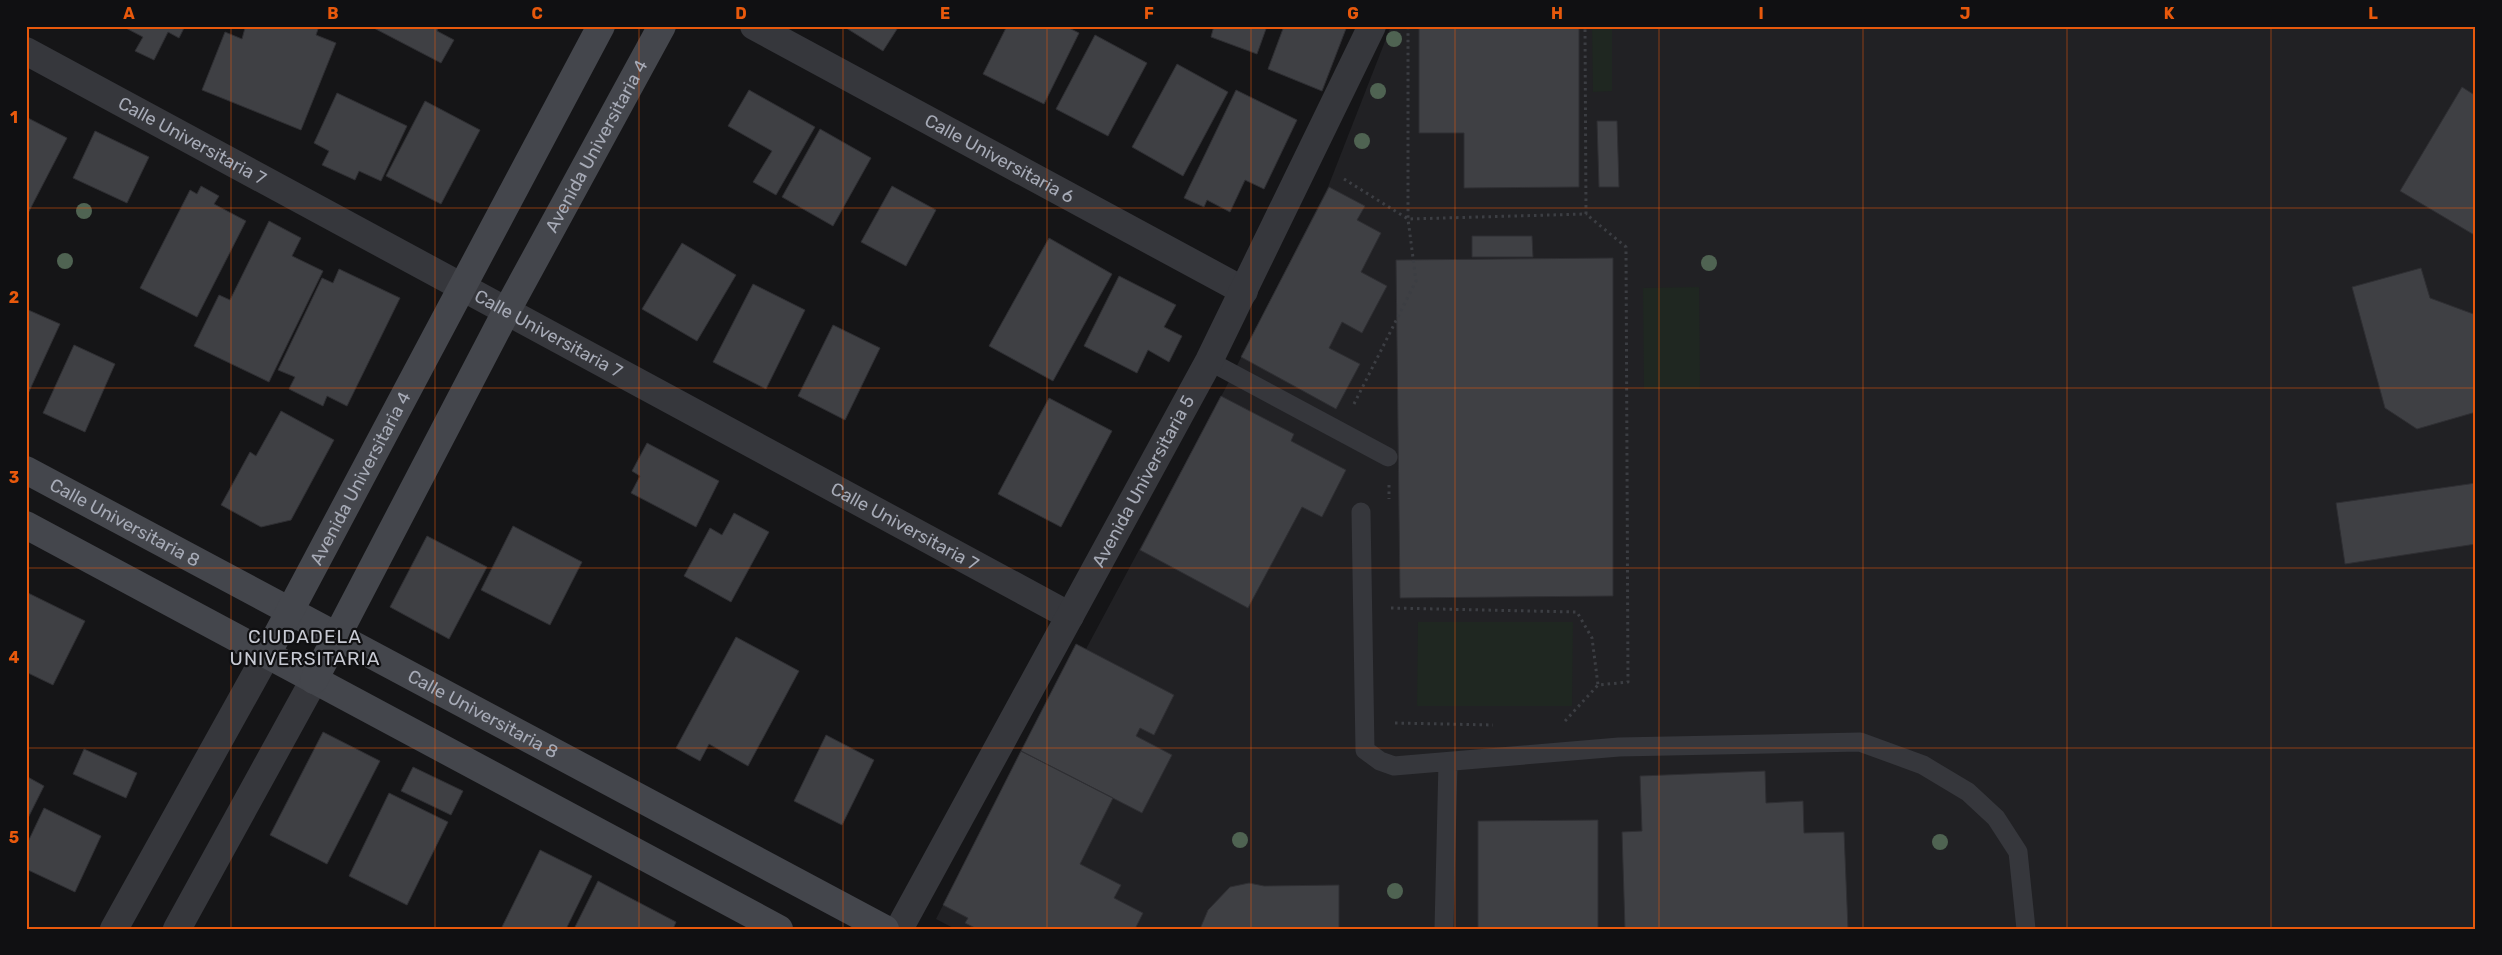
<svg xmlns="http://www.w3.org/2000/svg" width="2502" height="955" viewBox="0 0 2502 955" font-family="Rubik,sans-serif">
	<rect width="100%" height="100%" fill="#151517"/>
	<path fill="#212124" d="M1391,26H2476V929H955L936,919L1076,644L1086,649L1224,391L1328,187Z"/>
	<path fill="#1f2721" d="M1592,26H1612V91L1593,92Z
		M1699,287L1700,389H1644L1643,288Z
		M1418,622H1573L1572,706H1417Z"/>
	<path fill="#3f4044" stroke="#2f2f33" d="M122,26H185L179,38L168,32L154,60L135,51L143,37Z
		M241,26H319L316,35L336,43L301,130L202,90L225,32L242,39L245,28Z
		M370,26H439L437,31L454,40L441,63Z
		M843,26H899L883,51Z
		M1007,26H1065L1079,33L1044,104L983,74Z
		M1214,26H1267L1257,54L1211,37Z
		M1284,26H1347L1322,91L1268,69Z
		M1419,26H1579V187L1464,188V133H1419Z
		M1095,35L1147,63L1108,136L1056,109Z
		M1177,64L1228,92L1183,176L1132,147Z
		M2462,87L2476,96V236L2400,191Z
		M749,90L815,127L776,195L753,182L772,151L728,126Z
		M1236,90L1297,120L1264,189L1245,180L1230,212L1207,200L1204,207L1184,198Z
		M337,93L407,126L381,181L359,171L355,180L322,165L329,151L314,143Z
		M425,101L480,130L441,204L386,176Z
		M26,117L67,138L26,217Z
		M1597,121H1617L1619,187H1599Z
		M820,129L871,158L833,226L782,197Z
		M95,131L149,157L127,203L73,178Z
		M201,186L219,196L214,204L246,221L197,317L140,288L190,190L197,194Z
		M892,186L936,210L906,266L861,242Z
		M1329,187L1365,206L1357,220L1381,233L1361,272L1387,286L1362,333L1342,322L1329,348L1360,364L1336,409L1241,357Z
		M269,221L301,238L292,256L323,271L269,382L194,346L219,295L230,300Z
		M1472,236H1532L1533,257H1472Z
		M1049,238L1112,274L1053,381L989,346Z
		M682,243L736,275L697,341L642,309Z
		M1613,258V596L1400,598L1396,260Z
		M2421,268L2430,298L2476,315V412L2417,429L2385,408L2352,287Z
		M339,269L400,298L347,406L327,396L323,406L289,389L295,377L278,370L322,278L333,283Z
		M1119,276L1176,305L1164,327L1182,336L1169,362L1148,350L1137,373L1084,346Z
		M753,284L805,310L766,389L713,362Z
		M26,309L60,324L26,398Z
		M833,325L880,348L845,420L798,396Z
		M74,345L115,364L85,432L43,413Z
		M1221,396L1294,434L1291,441L1346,470L1322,517L1302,507L1248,608L1140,550Z
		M1049,398L1112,431L1061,527L998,494Z
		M281,411L334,440L291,520L261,527L221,505L250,452L256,456Z
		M647,443L719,481L696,527L631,493L640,476L632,471Z
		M2476,483V544L2345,564L2336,503Z
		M734,513L769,532L731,602L684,576L710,528L722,535Z
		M513,526L582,562L550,625L481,590Z
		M427,536L487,567L449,639L390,607Z
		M26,592L85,621L53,685L26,672Z
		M736,637L799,671L748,766L709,744L700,761L676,748Z
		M1076,644L1174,695L1154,735L1140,728L1136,736L1172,755L1142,813L1021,751Z
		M323,732L380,761L327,864L270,835Z
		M826,735L874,760L842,825L794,801Z
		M84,749L137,773L126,798L73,774Z
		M1021,751L1113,798L1080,864L1121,885L1114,898L1143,913L1135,929H977L965,923L968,918L943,905Z
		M413,767L463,791L451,815L401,791Z
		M1765,771L1766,803L1803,801L1804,833L1844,832L1848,929H1625L1622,832L1642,831L1640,776Z
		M26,776L44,786L26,822Z
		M389,793L448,822L407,905L349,876Z
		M44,808L101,836L75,892L26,869V846Z
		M1598,820V929H1478V821Z
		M540,850L592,876L566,929H501Z
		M598,881L676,922L673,929H574Z
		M1249,883L1264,886L1339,885V929H1200L1208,910L1230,887Z"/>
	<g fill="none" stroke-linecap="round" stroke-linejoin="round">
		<path stroke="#3c3e43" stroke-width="3" stroke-dasharray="2.5 4" stroke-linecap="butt" d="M1344,179L1408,219L1586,214L1585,26
			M1354,404L1416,281L1408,219V26
			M1389,485V499
			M1391,608L1577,612L1592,638L1598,685
			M1565,721L1598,685L1628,682L1626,247L1586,214
			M1395,723L1493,725"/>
		<path stroke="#36373c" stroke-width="19" d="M1209,361L1388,457
			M1361,512L1365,750L1380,761L1394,766L1619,747L1860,742L1923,765L1968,792L1996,818L2018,852L2026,929
			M1444,929L1448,762"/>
		<g stroke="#36373c" stroke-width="28">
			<path id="s1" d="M754,26L1244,291"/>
			<path id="s2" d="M26,51L1070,616"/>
			<path d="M114,929L267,654"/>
			<path d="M177,929L314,680"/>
			<path id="s3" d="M899,929L1209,361L1372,26"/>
		</g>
		<g stroke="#44464c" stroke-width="28">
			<path id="s4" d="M26,470L885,929"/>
			<path d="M26,525L779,929"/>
			<path id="s5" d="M267,654L601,26"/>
			<path id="s6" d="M314,680L506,312L662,26"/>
		</g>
	</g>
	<g fill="#4f6352">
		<circle cx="1394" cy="39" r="8"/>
		<circle cx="1378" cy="91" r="8"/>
		<circle cx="1362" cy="141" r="8"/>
		<circle cx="84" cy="211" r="8"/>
		<circle cx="65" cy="261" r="8"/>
		<circle cx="1709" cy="263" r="8"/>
		<circle cx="1240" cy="840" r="8"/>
		<circle cx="1940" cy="842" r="8"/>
		<circle cx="1395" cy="891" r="8"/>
	</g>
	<path fill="none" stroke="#e8590c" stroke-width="1" stroke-opacity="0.55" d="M231,26V929M435,26V929M639,26V929M843,26V929M1047,26V929M1251,26V929M1455,26V929M1659,26V929M1863,26V929M2067,26V929M2271,26V929M26,208H2476M26,388H2476M26,568H2476M26,748H2476"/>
	<g text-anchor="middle" stroke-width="4.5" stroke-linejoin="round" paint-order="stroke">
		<g font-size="18" fill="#a7abb7" stroke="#101012">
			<text dy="6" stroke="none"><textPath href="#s2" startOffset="189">Calle Universitaria 7</textPath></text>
			<text dy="6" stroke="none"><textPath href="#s6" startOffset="604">Avenida Universitaria 4</textPath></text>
			<text dy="6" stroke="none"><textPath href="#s1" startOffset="279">Calle Universitaria 6</textPath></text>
			<text dy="6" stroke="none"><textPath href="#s2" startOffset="594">Calle Universitaria 7</textPath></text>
			<text dy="6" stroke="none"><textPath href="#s5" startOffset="199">Avenida Universitaria 4</textPath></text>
			<text dy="6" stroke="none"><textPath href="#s3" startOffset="510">Avenida Universitaria 5</textPath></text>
			<text dy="6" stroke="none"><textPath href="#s4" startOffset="112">Calle Universitaria 8</textPath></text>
			<text dy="6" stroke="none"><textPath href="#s2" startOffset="999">Calle Universitaria 7</textPath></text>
			<text dy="6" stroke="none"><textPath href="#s4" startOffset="518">Calle Universitaria 8</textPath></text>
		</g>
		<g font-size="19" letter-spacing="1" fill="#c8cad3" stroke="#101012">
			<text x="305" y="643">CIUDADELA<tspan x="305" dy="22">UNIVERSITARIA</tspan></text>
		</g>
	</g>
	<rect width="2502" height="955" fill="none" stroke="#101012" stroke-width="55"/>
	<rect x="28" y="28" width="2446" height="900" fill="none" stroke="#e8590c" stroke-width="2"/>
	<g font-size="16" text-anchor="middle" font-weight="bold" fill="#e8590c">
		<text x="129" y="19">A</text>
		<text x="333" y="19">B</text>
		<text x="537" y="19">C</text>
		<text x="741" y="19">D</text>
		<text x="945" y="19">E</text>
		<text x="1149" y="19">F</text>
		<text x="1353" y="19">G</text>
		<text x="1557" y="19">H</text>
		<text x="1761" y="19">I</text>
		<text x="1965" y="19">J</text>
		<text x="2169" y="19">K</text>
		<text x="2373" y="19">L</text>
		<text x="14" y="123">1</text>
		<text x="14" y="303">2</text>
		<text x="14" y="483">3</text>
		<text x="14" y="663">4</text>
		<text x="14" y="843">5</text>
	</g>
</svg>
